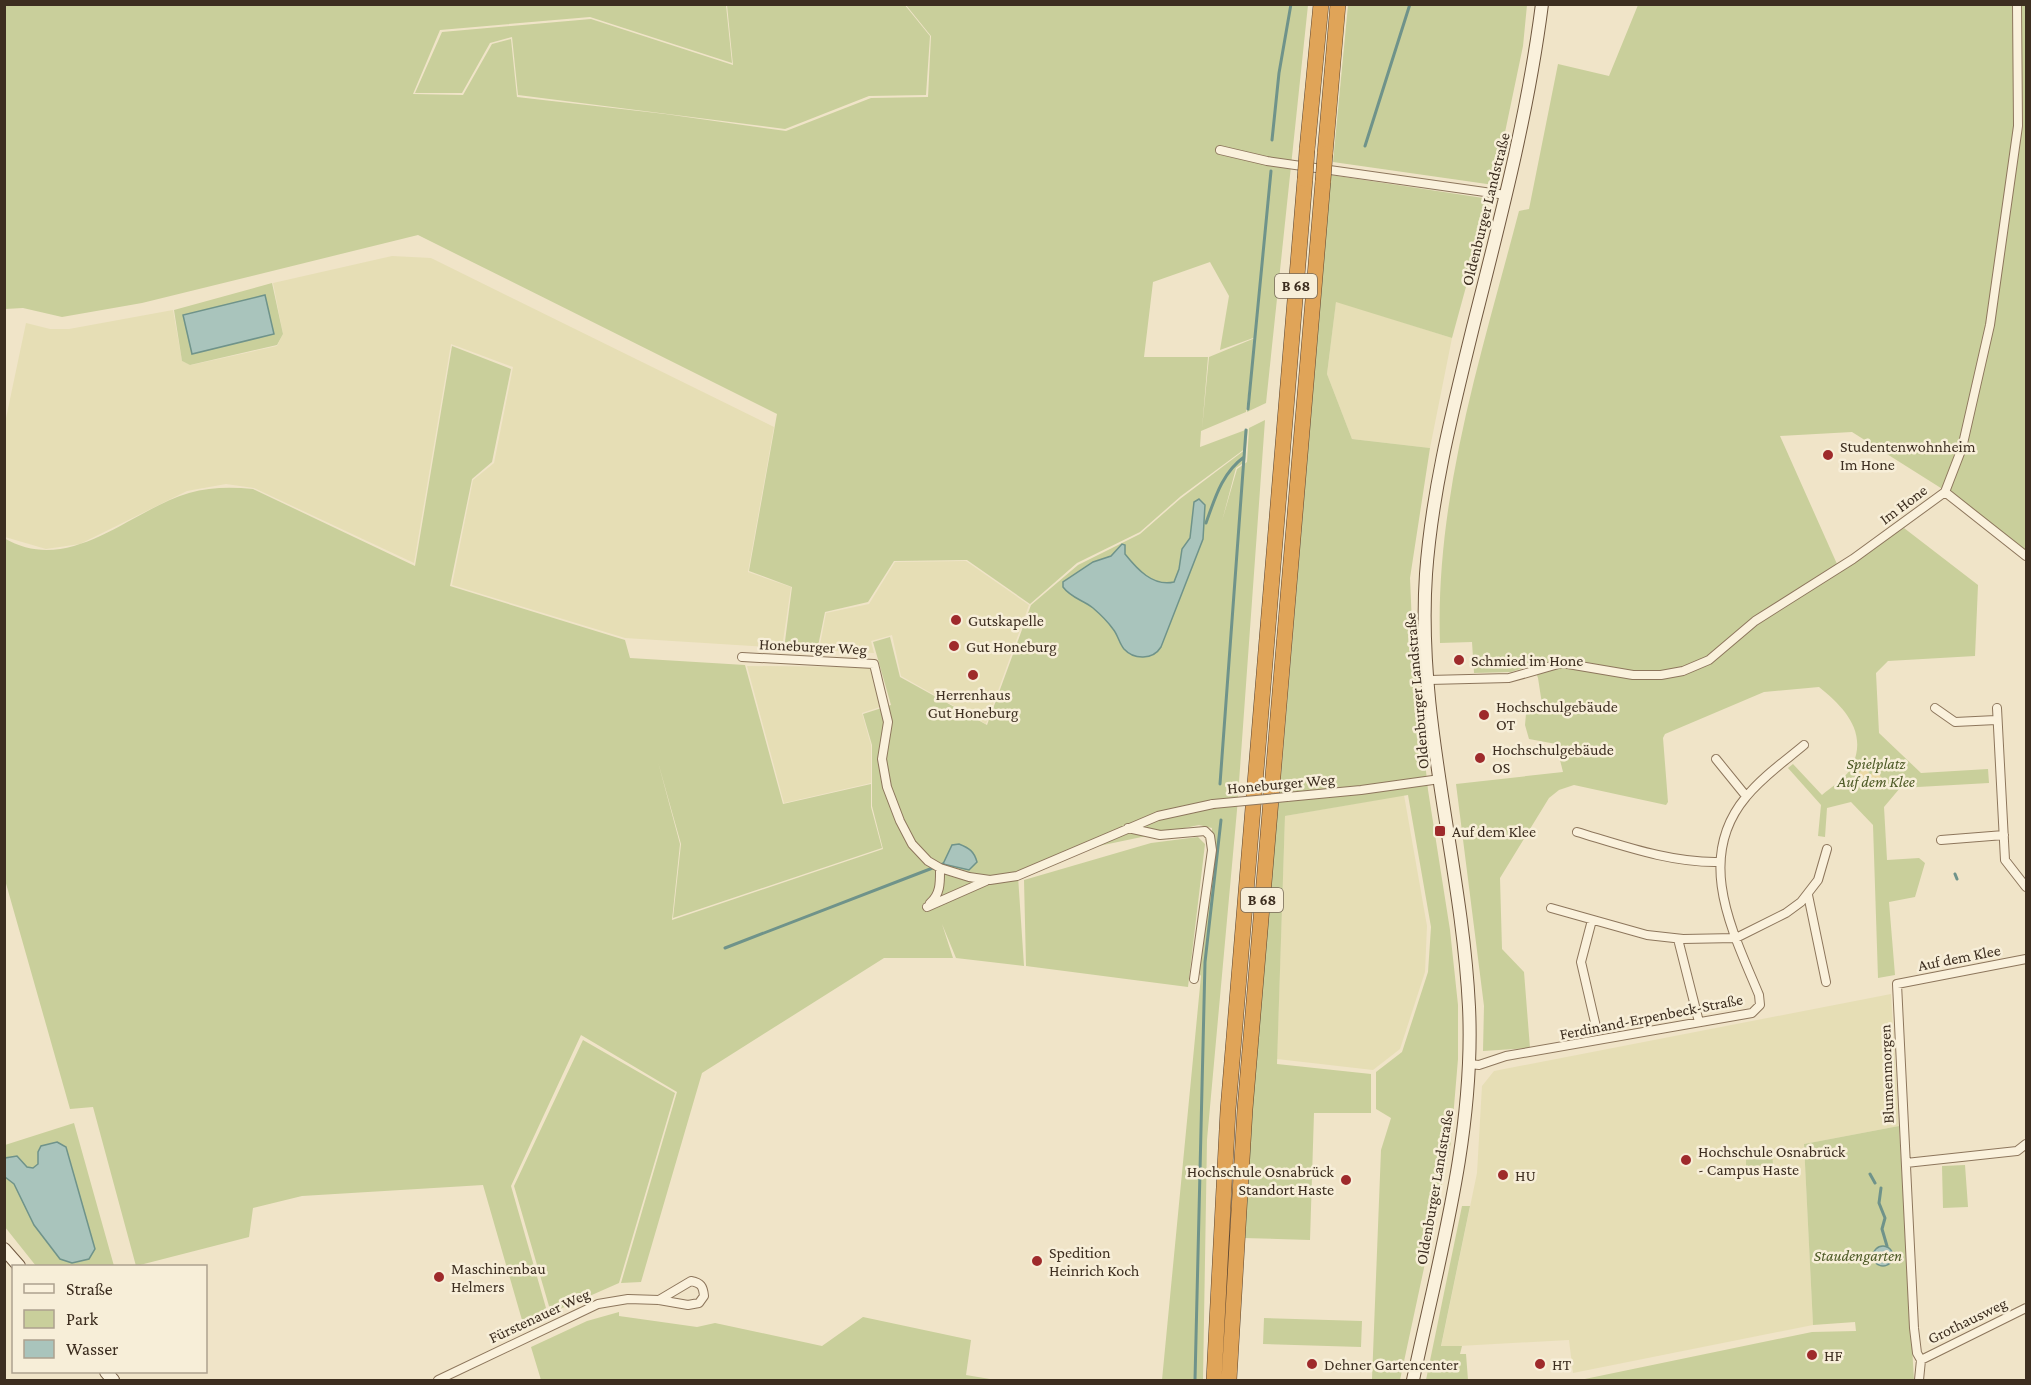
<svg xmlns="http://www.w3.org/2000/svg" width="2031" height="1385" viewBox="0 0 2031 1385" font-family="'Crimson Pro',serif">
	<rect width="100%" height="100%" fill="#f0e4c8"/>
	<path fill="#e6deb5" d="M392,256L431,258L774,427L748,572L791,587L782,648L625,638L452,585L473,480L494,463L513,367L451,344L414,563L254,488L226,484L187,491L80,544L46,549L5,537V423L26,323L50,329H69L173,310L182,361L191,365L277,346L283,334L273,283Z
		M1336,301L1452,338L1430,448L1352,439L1327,374Z
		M966,561L1029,605L986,724L901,676L892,635L871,641L874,653L819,650L826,613L869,604L895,562Z
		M747,666L871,667L880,707L862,713L871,745V783L784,803Z
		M1404,795L1427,926L1425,972L1400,1049L1373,1070L1277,1059L1285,816Z
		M1891,994L1899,1126L1804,1144L1813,1325L1573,1373L1569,1340L1441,1347L1477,1173L1482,1086L1494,1071Z"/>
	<path fill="#c9cf9b" d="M904,4L930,36L926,95L869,96L785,129L518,95L512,37L490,43L462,93H415L442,32L591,19L733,65L727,5Z
		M4,5H726L732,63L590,17L440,30L413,94L463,95L492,44L511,39L517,97L665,114L786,131L871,98L928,97L931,36L906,5H1308L1266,403L1247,412L1256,337L1220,350L1229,296L1210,262L1153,282L1144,357H1208L1202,429L1209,357L1255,338L1246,412L1201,431L1200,447L1248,429L1246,448L1181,496L1140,532L1077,563L1030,604L967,560L894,561L868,602L825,612L817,651L784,649L792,587L749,571L777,414L418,235L142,303L62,317L23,308L5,309Z
		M1348,5H1527L1523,46L1494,185L1333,162Z
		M1638,5H2026V556L1944,490L1852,432L1780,436L1837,564L1805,584L1807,592L1904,528L1978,585L1975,656L1888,661L1876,673L1879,733L1921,773L1988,769L1989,783L1900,788L1884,807L1887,860L1919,858L1925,863L1915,897L1889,902L1895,975L1878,978L1873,825L1851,802L1827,808L1825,837L1818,836L1821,805L1788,768L1793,764L1822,795C1830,788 1844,779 1850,770C1870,734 1845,708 1819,687L1764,692L1665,734L1663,738L1668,802L1666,805L1574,785L1559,790L1549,798L1500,878L1502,949L1524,972L1530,1048L1483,1051L1484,1006L1456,784L1563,772L1556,744L1529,739L1525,725L1526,714L1542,704L1538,678L1533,665L1511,672L1474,673L1472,642L1440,643C1435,495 1482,353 1519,211L1529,209L1558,64L1609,76Z
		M1331,175L1490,199L1452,338L1336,302L1327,374L1352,439L1430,448L1410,578L1413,648L1428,790L1450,930L1458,1005V1059L1451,1142L1400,1380L1372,1379L1381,1150L1391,1118L1376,1109V1072L1402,1052L1428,972L1431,927L1408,795L1285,816L1277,1064L1371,1074V1113H1314L1310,1240L1243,1238L1275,789L1280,788Z
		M272,283L283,334L277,345L190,365L182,361L174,310Z
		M452,346L511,369L492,462L472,479L450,586L625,640L630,658L745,665L783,804L871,784V807L882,848L673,918L681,844L658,762L680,844L672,920L883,849L872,806V745L863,714L891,705L873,642L890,637L900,677L987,725L1031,605L1078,565L1140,534L1180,499L1246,449L1245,462L1236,468L1222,521L1237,469L1247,462L1249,428L1265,420L1237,810L1207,1140L1203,1380H1162L1201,976L1195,967L1212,850V828L1199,825L1070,852L1018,876L1024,966L956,958L942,924L953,958H884L702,1073L641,1282L621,1283L677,1092L581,1035L511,1186L548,1315L524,1327L483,1185L302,1196L253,1208L249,1237L136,1266L93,1107L70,1109L5,880L4,538C70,577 130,510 189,493C210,487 231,487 253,489L415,566Z
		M1198,837L1205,844L1188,987L1026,966L1024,880L1151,843Z
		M583,1040L675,1093L619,1283L551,1313L514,1186Z
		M74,1123L114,1266H36L5,1227V1145Z
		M1899,1126L1914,1380H1580L1812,1332L1856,1331L1855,1322L1813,1325L1804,1144Z
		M1772,1152L1773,1165L1746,1166V1157Z
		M1965,1165L1968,1207L1943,1208L1942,1166Z
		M1462,1206H1470L1441,1346H1462L1460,1354H1466L1468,1380H1426Z
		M619,1312V1316L697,1327L715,1323L822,1346L863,1317L971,1340L966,1375L996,1380H541L531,1347L587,1321Z
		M1264,1318L1362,1321L1361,1347L1263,1344Z"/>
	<path fill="#ecd9a5" d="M1867,769L1870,775L1873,772L1879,773L1882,780L1880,786L1871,781L1869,777L1859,780V772Z"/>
	<path fill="#a9c4bc" stroke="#6f938a" stroke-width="1.5" d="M265,295L274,334L192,354L183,315Z
		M1199,499L1205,505L1203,539L1161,647C1153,660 1134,660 1124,649C1119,643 1118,635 1113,629C1108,622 1100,614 1093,608C1083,600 1071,598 1063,587V582L1093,562L1111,556L1122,544L1125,545V554C1137,569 1153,587 1174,582L1179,569L1182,549L1190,538L1194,502Z
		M959,844C969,848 974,851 977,862L969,870L943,864L952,845Z
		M57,1142L66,1147L95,1249L89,1259L72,1263L60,1259L34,1225L14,1184L5,1177V1158L17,1156L27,1167L33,1168L38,1164V1152L41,1146Z
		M1873 1256a10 10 0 1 1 20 0a10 10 0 1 1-20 0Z"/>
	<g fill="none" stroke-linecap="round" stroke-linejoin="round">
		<path stroke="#6f938a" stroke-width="3" d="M1272,140L1279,73L1291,4
			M1365,146L1410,4
			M1248,409L1271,171
			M1206,523C1215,498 1222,473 1244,457
			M1220,784L1246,430
			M1955,874L1957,879
			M725,948L943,864
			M1870,1174L1875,1183
			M1881,1188L1879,1203L1885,1218L1882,1229L1887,1246
			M1195,1380L1205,962L1221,820"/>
		<g stroke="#8d765c" stroke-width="10">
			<path id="street" d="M1220,150L1267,161L1506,195
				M1945,492L2026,556
				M742,657L874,664L888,722L882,759L887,787L900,821L912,844L928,861L940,868L969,877L990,880L1017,876L1158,816L1213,804
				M1429,680L1509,678L1562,663L1633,675H1661L1683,671L1709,660L1755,621L1853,559L1945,492L1962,448L1990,325L2018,126L2017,4
				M1935,708L1955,722L1996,720
				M1997,708L2005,860L2026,887
				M1716,759L1746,796
				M1287,797L1361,790L1440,779
				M1128,828L1160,835L1205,831L1210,836L1212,850L1194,979
				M1577,832C1624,846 1671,863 1719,862
				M1941,840L2004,835
				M1808,895L1826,982
				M930,903C941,894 940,881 940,868
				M927,907L986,881
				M1551,908L1647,935L1683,939L1736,938L1786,913L1801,902L1818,880L1827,849
				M1592,920L1581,962L1597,1031
				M1678,939L1699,1022
				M1469,1064L1479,1065L1506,1056L1752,1013L1760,1005L1759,995C1733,932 1694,859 1746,797C1762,777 1785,761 1804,745
				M1906,1163L2017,1151L2026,1144
				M1921,1360L2026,1308
				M438,1380L598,1304L628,1299L659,1300L688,1305L699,1303L704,1296C703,1286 701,1283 691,1281L659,1300
				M1919,1380L1921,1360L1917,1353L1914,1328L1897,984L2026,959"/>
		</g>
		<g stroke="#6f573f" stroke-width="14">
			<path id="secondary" d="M4,1249L19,1266
				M106,1372L113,1380
				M1413,1380C1439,1258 1475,1133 1469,1007C1462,863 1416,720 1426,574C1432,490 1453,409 1473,327C1500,220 1528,114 1542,4"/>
		</g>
		<g stroke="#5b4430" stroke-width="16">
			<path id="highway" d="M1307,150L1321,4
				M1325,154L1338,4
				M1214,1380L1228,1110L1305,179
				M1229,1380L1245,1109L1323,181"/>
		</g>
		<use href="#street" stroke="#faf1dc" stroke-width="8"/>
		<use href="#secondary" stroke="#faf1dc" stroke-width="12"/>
		<use href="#highway" stroke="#e0a458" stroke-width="15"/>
		<g stroke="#8d765c" stroke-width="10" stroke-linecap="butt">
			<path id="street-bridge" d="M1213,804L1287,797"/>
		</g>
		<g stroke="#5b4430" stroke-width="16" stroke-linecap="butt">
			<path id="highway-bridge" d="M1305,179L1307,150
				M1323,181L1325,154"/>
		</g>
		<use href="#street-bridge" stroke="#faf1dc" stroke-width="8"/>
		<use href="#highway-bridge" stroke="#e0a458" stroke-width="15"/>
	</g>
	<g fill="#9e2a2b" stroke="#f7eed8" stroke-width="2">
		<circle cx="1828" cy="455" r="6"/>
		<circle cx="956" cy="620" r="6"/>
		<circle cx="954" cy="646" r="6"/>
		<circle cx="1459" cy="660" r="6"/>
		<circle cx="973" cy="675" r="6"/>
		<circle cx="1484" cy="715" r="6"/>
		<circle cx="1480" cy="758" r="6"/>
		<rect x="1434" y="825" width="12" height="12" rx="3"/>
		<circle cx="1686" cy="1160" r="6"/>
		<circle cx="1503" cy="1175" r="6"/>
		<circle cx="1346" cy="1180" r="6"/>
		<circle cx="1037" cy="1261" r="6"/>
		<circle cx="439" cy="1277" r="6"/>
		<circle cx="1812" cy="1355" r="6"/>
		<circle cx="1312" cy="1364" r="6"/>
		<circle cx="1540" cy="1364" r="6"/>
	</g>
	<g text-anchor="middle" stroke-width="5" stroke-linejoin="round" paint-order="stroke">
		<g fill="#f7eed8" stroke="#756857" stroke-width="1.5">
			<rect x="1275" y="274" width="42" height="24" rx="4.5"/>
			<rect x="1241" y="888" width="42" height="24" rx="4.5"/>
		</g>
		<g font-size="15" font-weight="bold" fill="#3d2e20">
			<text x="1296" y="291">B 68</text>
			<text x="1262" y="905">B 68</text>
		</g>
		<g font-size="16" fill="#3d2e20" stroke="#f7eed8">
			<text transform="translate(1485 209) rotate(-76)" y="6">Oldenburger Landstraße</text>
			<text transform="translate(1903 504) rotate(-37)" y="6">Im Hone</text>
			<text transform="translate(813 646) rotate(3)" y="6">Honeburger Weg</text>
			<text transform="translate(1416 691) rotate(-95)" y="6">Oldenburger Landstraße</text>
			<text transform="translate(1281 783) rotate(-5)" y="6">Honeburger Weg</text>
			<text transform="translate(1959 957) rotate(-11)" y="6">Auf dem Klee</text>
			<text transform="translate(1651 1016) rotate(-11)" y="6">Ferdinand-Erpenbeck-Straße</text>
			<text transform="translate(1886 1074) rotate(-92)" y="6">Blumenmorgen</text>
			<text transform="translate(1434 1187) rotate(-80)" y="6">Oldenburger Landstraße</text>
			<text transform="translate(539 1315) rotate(-25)" y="6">Fürstenauer Weg</text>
			<text transform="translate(1967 1320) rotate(-26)" y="6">Grothausweg</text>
		</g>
		<g font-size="16" fill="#3d2e20" stroke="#f7eed8" text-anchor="start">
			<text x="1840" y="452">Studentenwohnheim<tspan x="1840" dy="18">Im Hone</tspan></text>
			<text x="968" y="626">Gutskapelle</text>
			<text x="966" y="652">Gut Honeburg</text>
			<text x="1471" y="666">Schmied im Hone</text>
			<text x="973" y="700" text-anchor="middle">Herrenhaus<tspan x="973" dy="18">Gut Honeburg</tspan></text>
			<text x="1496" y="712">Hochschulgebäude<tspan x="1496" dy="18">OT</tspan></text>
			<text x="1492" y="755">Hochschulgebäude<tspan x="1492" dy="18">OS</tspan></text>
			<text x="1452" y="837">Auf dem Klee</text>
			<text x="1698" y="1157">Hochschule Osnabrück<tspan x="1698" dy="18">- Campus Haste</tspan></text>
			<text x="1334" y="1177" text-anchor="end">Hochschule Osnabrück<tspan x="1334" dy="18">Standort Haste</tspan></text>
			<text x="1515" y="1181">HU</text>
			<text x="1049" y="1258">Spedition<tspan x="1049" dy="18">Heinrich Koch</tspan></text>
			<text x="451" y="1274">Maschinenbau<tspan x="451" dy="18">Helmers</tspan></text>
			<text x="1824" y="1361">HF</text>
			<text x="1324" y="1370">Dehner Gartencenter</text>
			<text x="1552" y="1370">HT</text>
		</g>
		<g font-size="16" font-style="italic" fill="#4d5a26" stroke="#f7eed8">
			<text x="1876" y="769">Spielplatz<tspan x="1876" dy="18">Auf dem Klee</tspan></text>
			<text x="1858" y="1261">Staudengarten</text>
		</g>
	</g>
	<rect width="2031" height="1385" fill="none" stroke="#3d2e20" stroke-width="12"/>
	<rect x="12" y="1265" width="195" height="108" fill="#f7eed8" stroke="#ada18e" stroke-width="1.5"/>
	<rect x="24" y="1284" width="30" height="9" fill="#faf1dc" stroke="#ada18e" stroke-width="1.5"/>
	<text x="66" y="1295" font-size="18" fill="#3d2e20">Straße</text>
	<rect x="24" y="1310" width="30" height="18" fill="#c9cf9b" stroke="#ada18e" stroke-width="1.5"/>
	<text x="66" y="1325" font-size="18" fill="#3d2e20">Park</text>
	<rect x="24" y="1340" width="30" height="18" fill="#a9c4bc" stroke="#ada18e" stroke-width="1.5"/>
	<text x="66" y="1355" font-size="18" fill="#3d2e20">Wasser</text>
</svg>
